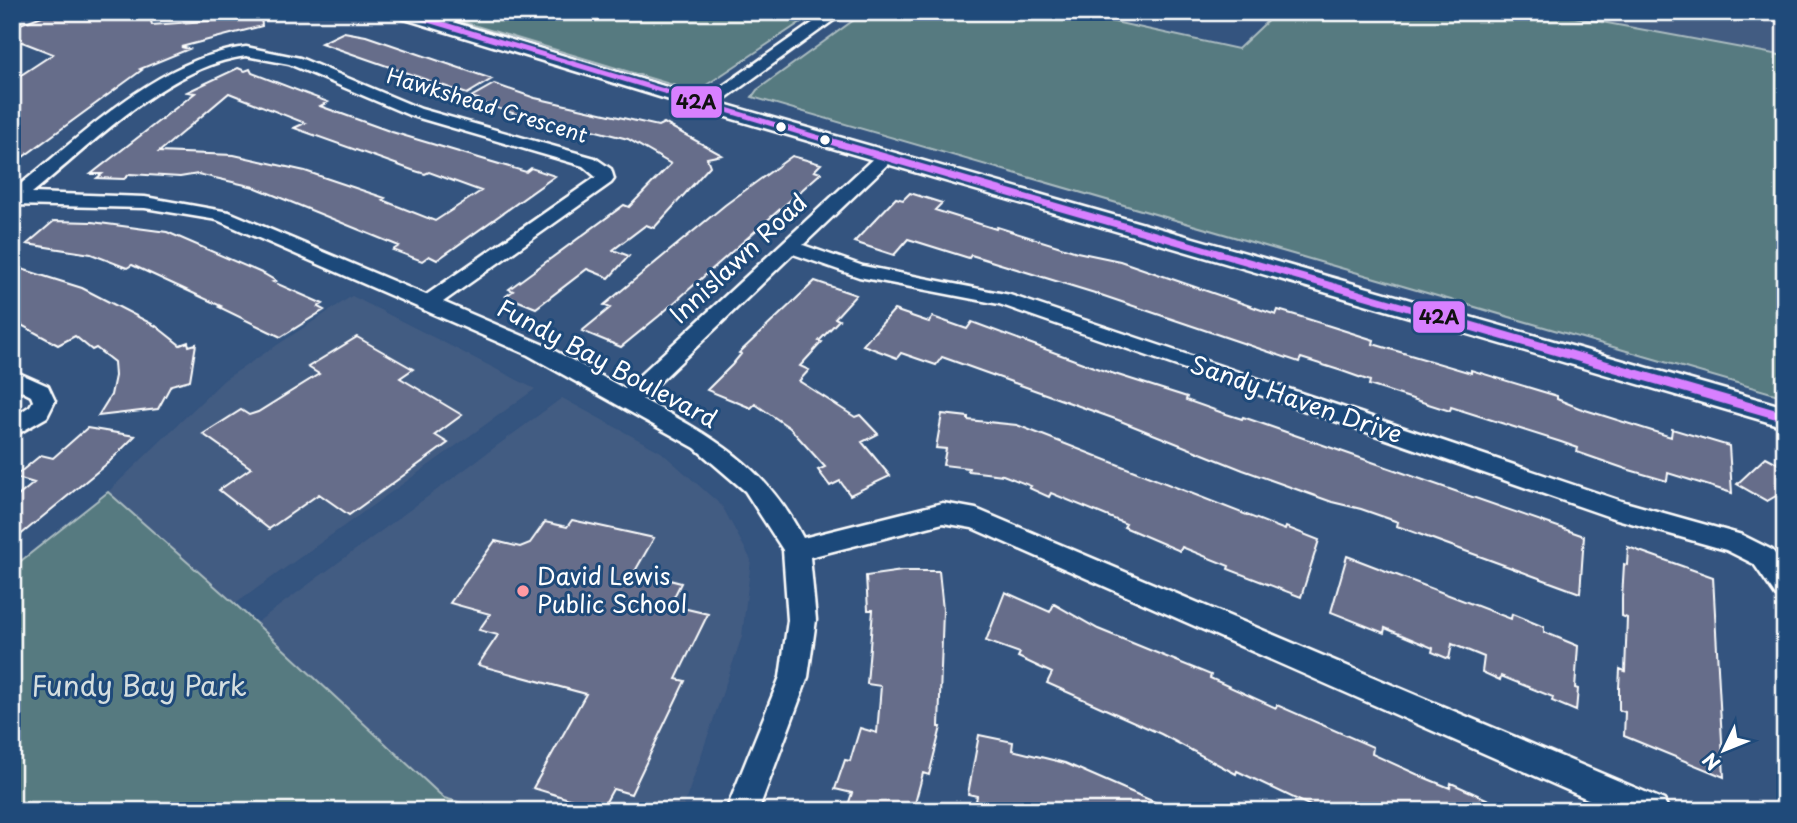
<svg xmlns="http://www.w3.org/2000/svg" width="1797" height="823" viewBox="0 0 1797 823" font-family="'Playpen Sans',sans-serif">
	<rect width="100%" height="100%" fill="#34547f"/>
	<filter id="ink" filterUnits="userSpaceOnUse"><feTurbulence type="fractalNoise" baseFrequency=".0143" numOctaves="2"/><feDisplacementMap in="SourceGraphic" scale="14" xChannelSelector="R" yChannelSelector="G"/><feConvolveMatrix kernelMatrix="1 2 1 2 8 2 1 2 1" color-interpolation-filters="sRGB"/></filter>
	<g filter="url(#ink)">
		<path fill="#435c82" d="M1548,12H1785V56Z
			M352,296L535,389L235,604L108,492L224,380Z
			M562,398L661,452L722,506L751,560L742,636L682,811H491L444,798L256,623Z"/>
		<path fill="#577a80" stroke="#abbcc0" stroke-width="2" d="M430,12H816L696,92Z
			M865,12H1069L1238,49L1277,12H1548L1785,56V397L752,97L757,90Z
			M108,492L235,604L444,798L491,811H12V568Z"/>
		<path fill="#666d8a" stroke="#fff" stroke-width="2" fill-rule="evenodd" d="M53,12H149L152,25L261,17L262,26L181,47L189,49L140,69L142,70L12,165V81L53,54L12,38V27Z
			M344,32L366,36L492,79L467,94L321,43Z
			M238,68L245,71L250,69L252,73L328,102L320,106L392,132L526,172L531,168L555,176L437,260L429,256L422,261L393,250L399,246L254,187L198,174L180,177L130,174L124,179L97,178L102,174H91L195,93L187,92ZM229,93L305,123L294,128L412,170L425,174L429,172L481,191L435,221L382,200L385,198L305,171L234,155L159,152Z
			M494,84L535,98L658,126L664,123L722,155L707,158L710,166L654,228L646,225L613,250L629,256L609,278L587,269L536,308L506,296L513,291L509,289L624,205L629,207L671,164L628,139L573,125L568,128L525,114L522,116L475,101L478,99L471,97Z
			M792,156L821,164L814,171L821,173L659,316L621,347L582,331L610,308L604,305L725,205Z
			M910,193L942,203L935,210L996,229L997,227L1077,252L1120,261L1276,315L1278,310L1295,315L1374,340L1373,344L1471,373V370L1557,396V399L1579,408L1671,437L1672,429L1729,446L1732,493L1668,473L1667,481L1626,469L1577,452L1578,448L1561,442L1451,407L1450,411L1369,385L1370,381L1342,371L1301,358L1299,362L1098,294L971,255L969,258L908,239L894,255L854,242L896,198L903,200Z
			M54,221L92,222L167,232L264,274L276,281L273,282L323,304L318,307L324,310L281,337L219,307L221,306L132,265L127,268L91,254L27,244Z
			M12,266L82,288L156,326L180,345L188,342L189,346L196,344L190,380L171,385L158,409L98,416L111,395L115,376L114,362L96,348L92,350L75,336L58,345L12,320Z
			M815,281L856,295L835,318L839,320L819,341L822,342L800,366L809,370L799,381L855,417L860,415L878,434L862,442L890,476L850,495L840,481L830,486L818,470L825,467L790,428L755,404L751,408L707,390L732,365L741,354L739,353Z
			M894,310L929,322L933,317L967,329L972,322L1099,369L1187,397L1186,400L1223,413L1242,419L1243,417L1584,536L1580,593L1397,526L1398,522L1361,509L1332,502L1243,470L1118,420L942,357L936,365L901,353L897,358L863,345Z
			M357,337L413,369L400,378L462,415L435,435L448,443L349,515L319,494L269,529L219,490L251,468L203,434L241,410L249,415L258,412L319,374L308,367Z
			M942,414L968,417V420L1017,425L1285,530L1286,527L1319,540L1301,597L1228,569L1229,566L1182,547L1180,551L1124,527L1126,524L1051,493L1049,497L1029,488L1031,486L1003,475L968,471L969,468L943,465L946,449L936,448Z
			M87,428L135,436L109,462L12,542V501L34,483L14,477L41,455L53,458Z
			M1766,457L1785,467V500L1776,496L1767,501L1737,484Z
			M572,520L654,538L635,571L681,583L670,605L708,614L676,679L685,681L631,794L613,789L602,809L533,788L586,694L478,665L498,635L479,630L490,614L450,603L495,541L520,547L530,543L545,522L567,527Z
			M1628,547L1713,577L1724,777L1624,736L1625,712L1619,710V688L1620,669L1625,671L1627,618L1622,616V598L1624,564L1627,565Z
			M1347,556L1511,619L1512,614L1544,627V632L1578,646L1575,688L1578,689L1576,711L1552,701L1553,697L1501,676L1500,680L1482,672L1484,657L1452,644L1449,659L1432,652L1433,648L1385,628L1384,633L1331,612Z
			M902,571H939L943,610L939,727H941L929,775L923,773L913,811H846L852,793L835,789L845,760L850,761L860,728L877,733L881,686L867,684L873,610H868L866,576Z
			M1005,592L1050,612L1054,604L1098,629L1211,675L1210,678L1276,708L1277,705L1373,747L1372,754L1423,777L1450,788L1451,783L1513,811H1321L1237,771L1236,774L1161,734L1047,683L1052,673L1018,657L1020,653L986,641Z
			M979,735L1013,742L1012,750L1065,763L1175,811H974L977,796L968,794Z"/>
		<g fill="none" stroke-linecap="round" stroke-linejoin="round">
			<g stroke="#fff" stroke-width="5">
				<path id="minor" d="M828,12H845L712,108H700L698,105L700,102Z
					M246,47L300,58L421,109L595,158L611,169L614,179L611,183L443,302L544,345L625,389L879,153L885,152L893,157L891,161L803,245L863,266L1010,295L1621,501L1742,535L1772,550L1785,567V599L1776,596L1754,564L1726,550L1610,517L999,304L859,277L793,254L642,399C712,436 765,465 803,538L943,503L976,509L1664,800L1669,811H1615L972,528L943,523L810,557L816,620L808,677L758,811H726L780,677L788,620L783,550L745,491L695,448L528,355L217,220L145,208L12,205V191C82,137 155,59 246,47ZM246,56L289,64L409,115L583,166L596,177L426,295L229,212L145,197L32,193C92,145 167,66 246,56Z
					M12,370L48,386L55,401L47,417L12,437V418L30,406L33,401L31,396L12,386Z"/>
			</g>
			<g stroke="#fff" stroke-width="5">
				<path id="major" d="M393,12H419L713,101L1785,407V427L699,109L395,16Z"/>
			</g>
			<use href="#minor" fill="#1f4a7a" fill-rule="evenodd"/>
			<use href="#major" fill="#1f4a7a" fill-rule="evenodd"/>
			<g stroke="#1f4a7a" stroke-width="9">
				<path id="bus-1-far2" d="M402,12L839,144"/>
			</g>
			<g stroke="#1f4a7a" stroke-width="11">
				<path id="bus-1-far1" d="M833,142L1456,322"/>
			</g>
			<g stroke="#1f4a7a" stroke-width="14">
				<path id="bus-1" d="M1450,320L1785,417"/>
			</g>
			<use href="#bus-1-far2" stroke="#d880ff" stroke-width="5"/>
			<use href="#bus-1-far1" stroke="#d880ff" stroke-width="7"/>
			<use href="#bus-1" stroke="#d880ff" stroke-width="9"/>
		</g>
	</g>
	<g fill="#fff" stroke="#1f4a7a" stroke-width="2.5">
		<circle cx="781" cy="127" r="6"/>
		<circle cx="825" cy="140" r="6"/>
	</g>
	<circle fill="#ff9aa2" stroke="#1f4a7a" stroke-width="2.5" cx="523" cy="591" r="7"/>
	<g text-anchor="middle" stroke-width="6" stroke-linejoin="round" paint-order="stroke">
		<g font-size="21" fill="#fff" stroke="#1f4a7a">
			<text transform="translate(487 106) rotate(17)" y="7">Hawkshead Crescent</text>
		</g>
		<g font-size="24" fill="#fff" stroke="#1f4a7a">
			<text transform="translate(739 259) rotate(-43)" y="8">Innislawn Road</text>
			<text transform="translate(607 364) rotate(28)" y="8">Fundy Bay Boulevard</text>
			<text transform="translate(1296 400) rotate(19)" y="8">Sandy Haven Drive</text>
		</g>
		<g font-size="24" fill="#fff" stroke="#1f4a7a" text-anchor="start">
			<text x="537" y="585">David Lewis<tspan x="537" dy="28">Public School</tspan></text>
		</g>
		<g font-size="28" fill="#d5dedf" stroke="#1f4a7a">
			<text x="139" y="696">Fundy Bay Park</text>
		</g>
	</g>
	<g stroke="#1f4a7a" stroke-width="2.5">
		<rect x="670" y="85" width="53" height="34" rx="7" fill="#d880ff"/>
		<rect x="1412" y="300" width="54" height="34" rx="7" fill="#d880ff"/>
	</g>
	<g font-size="19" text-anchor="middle" font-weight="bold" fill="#111">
		<text x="696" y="109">42A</text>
		<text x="1439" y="324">42A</text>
	</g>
	<rect width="1797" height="823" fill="none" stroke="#1f4a7a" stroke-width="42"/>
	<rect x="21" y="21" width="1755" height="781" fill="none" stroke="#fff" stroke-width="2.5" filter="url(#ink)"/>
	<g transform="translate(1724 750) rotate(227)" stroke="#1f4a7a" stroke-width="5" paint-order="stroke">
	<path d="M0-5L12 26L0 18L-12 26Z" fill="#ffffff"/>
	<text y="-10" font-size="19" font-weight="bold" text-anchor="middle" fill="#ffffff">N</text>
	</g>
</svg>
